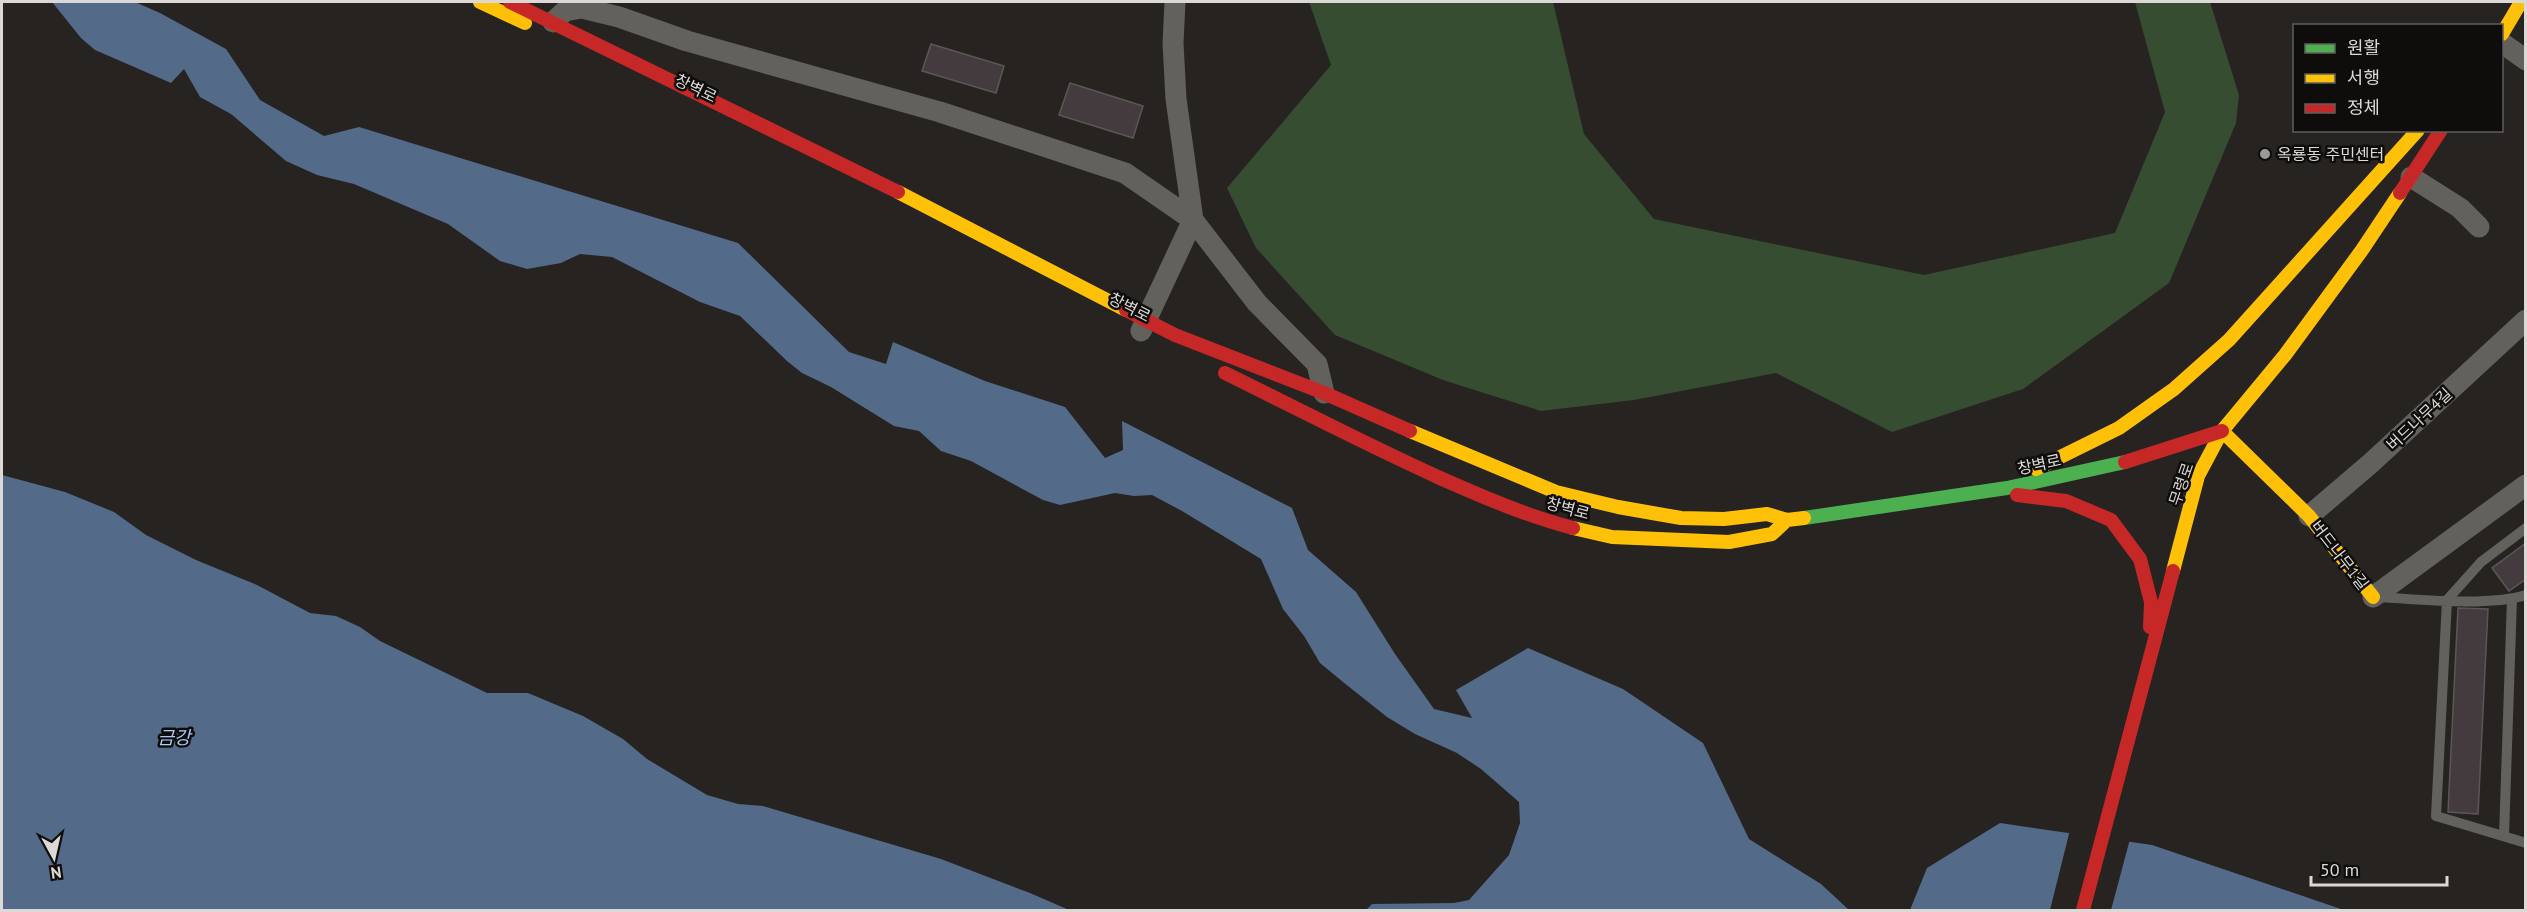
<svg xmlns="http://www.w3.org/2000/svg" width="2527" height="912" viewBox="0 0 2527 912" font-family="'PT Sans','Noto Sans KR',sans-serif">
	<rect width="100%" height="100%" fill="#262321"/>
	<path fill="#364d32" d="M1309,2H1553L1584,134L1654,219L1924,275L2115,233L2165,112L2135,2H2210L2239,95L2236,123L2169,283L2023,389L1892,432L1776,373L1634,400L1541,411L1443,380L1335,335L1256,248L1227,188L1331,65Z"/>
	<path fill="#546a89" d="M52,2H135L160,13L226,49L260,100L324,136L359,127L738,243L849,352L886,364L893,342L985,381L1065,407L1105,458L1123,450L1122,421L1292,508L1308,550L1356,592L1395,654L1434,709L1472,718L1456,690L1528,648L1623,689L1703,743L1749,839L1821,884L1849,910H1366L1372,904L1454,903L1469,900L1509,855L1520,823L1519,802L1481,769L1457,753L1415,734L1387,717L1343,682L1320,663L1304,636L1283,609L1261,559L1182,511L1152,495L1134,496L1115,493L1060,505L1043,500L971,461L941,451L919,431L894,426L831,387L802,373L787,361L740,316L700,302L612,257L580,254L561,263L527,269L500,261L448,224L354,184L317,175L286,161L231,114L200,97L184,69L171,83L95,50L81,38Z
		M2,475L65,492L114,512L146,535L196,560L257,585L310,613L336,616L360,627L380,641L487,693H528L583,716L623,739L647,759L707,795L738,804L763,806L941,859L1030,893L1069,910H2Z
		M2000,823L2152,845L2344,910H1910L1927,868Z"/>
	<path fill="#262321" d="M2070,830L2130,839L2111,910H2050Z"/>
	<path fill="#443b3e" stroke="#5a5857" stroke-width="1.5" d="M931,44L1004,66L996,93L922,71Z
		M1070,83L1143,106L1133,138L1059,115Z
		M2526,543V579L2509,591L2492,568Z
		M2458,608L2488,609L2478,814L2448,812Z"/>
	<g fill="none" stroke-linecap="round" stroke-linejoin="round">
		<path stroke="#63615c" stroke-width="10" d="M2526,528L2481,562L2447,600L2436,816L2526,843
			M2376,597C2418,599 2486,607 2526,595
			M2504,836L2512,599"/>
		<path stroke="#63615c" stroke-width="21" d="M553,22L565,11L582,8L619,17L687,41L940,112L1125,173L1193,220L1257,303L1317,364L1324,393
			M2502,43L2526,60
			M2411,177L2460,208L2479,227
			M1141,331L1193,220L1176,99L1173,43L1175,2
			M2309,516L2371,463L2526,320
			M2373,597L2526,485"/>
		<path stroke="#4caf50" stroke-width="14" d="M1804,518L2007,488L2125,462"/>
		<path stroke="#ffc107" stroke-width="14" d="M480,2L525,23
			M2502,34L2521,2
			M898,192L1126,310
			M1410,431L1556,492L1618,507L1681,518L1724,519L1767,514L1787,520L1804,518
			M2222,431L2309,516L2373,597
			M2036,469L2119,428L2174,389L2229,340L2418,130
			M1573,528L1612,537L1729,542L1772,534L1787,520
			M2173,571L2198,476L2222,431L2285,355L2362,250L2400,193"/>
		<path stroke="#c62828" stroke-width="14" d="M510,2L898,192
			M2400,193L2441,130
			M1126,310L1175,335L1324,393L1410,431
			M1225,373C1296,408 1367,445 1440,478C1483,497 1527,516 1573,528
			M2125,462L2222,431
			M2017,495L2066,501L2111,520L2140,559L2151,602L2150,627
			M2083,910L2173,571"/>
	</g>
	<circle fill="#9c9996" stroke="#0f0d0b" stroke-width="2" cx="2265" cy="154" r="6"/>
	<g text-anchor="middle" stroke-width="5" stroke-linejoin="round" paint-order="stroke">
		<g font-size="16" fill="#dbd8d5" stroke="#0f0d0b">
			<text transform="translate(696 88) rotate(26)" y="6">창벽로</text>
			<text transform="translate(1130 307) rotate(27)" y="6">창벽로</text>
			<text transform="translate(2419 419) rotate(-43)" y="6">버드나무4길</text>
			<text transform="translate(2039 464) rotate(-12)" y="6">창벽로</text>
			<text transform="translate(2181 484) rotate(-71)" y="6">무령로</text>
			<text transform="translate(1568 508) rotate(15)" y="6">창벽로</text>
			<text transform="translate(2340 555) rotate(52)" y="6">버드나무1길</text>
		</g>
		<g font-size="16" fill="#dbd8d5" stroke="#0f0d0b" text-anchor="start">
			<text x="2277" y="160">옥룡동 주민센터</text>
		</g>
		<g font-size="18" font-style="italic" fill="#abcbf8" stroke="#0f0d0b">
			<text x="174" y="744">금강</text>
		</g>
	</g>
	<rect width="2527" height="912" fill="none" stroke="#dbd8d5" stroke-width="6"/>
	<rect x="2293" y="24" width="210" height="108" fill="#0f0d0b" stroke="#615e5c" stroke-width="1.5"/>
	<rect x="2305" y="44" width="30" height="9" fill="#4caf50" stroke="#615e5c" stroke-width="1.5"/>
	<text x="2347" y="54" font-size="18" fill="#dbd8d5">원활</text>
	<rect x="2305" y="74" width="30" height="9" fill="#ffc107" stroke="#615e5c" stroke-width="1.5"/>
	<text x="2347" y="84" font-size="18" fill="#dbd8d5">서행</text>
	<rect x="2305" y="104" width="30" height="9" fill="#c62828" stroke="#615e5c" stroke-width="1.5"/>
	<text x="2347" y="114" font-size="18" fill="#dbd8d5">정체</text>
	<g transform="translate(54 858) rotate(172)" stroke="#0f0d0b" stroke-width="4.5" paint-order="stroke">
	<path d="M0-4.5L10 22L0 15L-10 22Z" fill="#dbd8d5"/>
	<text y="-9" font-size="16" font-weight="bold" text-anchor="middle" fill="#dbd8d5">N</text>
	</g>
	<path d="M2311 876v9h136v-9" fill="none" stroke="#dbd8d5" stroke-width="3"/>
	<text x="2320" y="876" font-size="18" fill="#dbd8d5" stroke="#0f0d0b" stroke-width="4.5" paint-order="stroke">50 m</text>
</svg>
